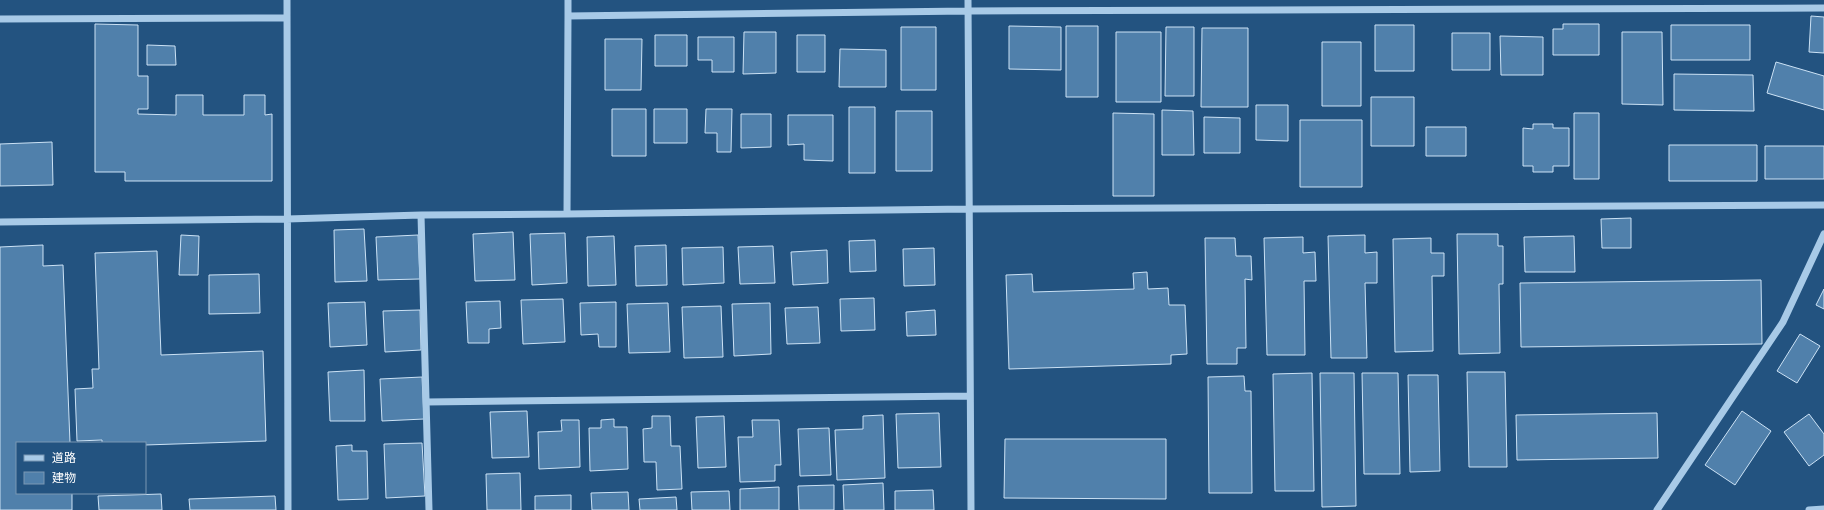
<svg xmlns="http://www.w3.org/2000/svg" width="1824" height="510" viewBox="0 0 1824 510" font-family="'DejaVu Sans','Noto Sans JP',sans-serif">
	<rect width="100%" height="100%" fill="#235380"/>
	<path fill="#5080ab" stroke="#cce2f5" d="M1811,16L1824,17V53L1809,52Z
		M95,24L138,25V76H148V109H138V114L176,115V95H203V115H244V95H265V115L272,114V181H125V172H95Z
		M1563,24H1599V55H1553V29H1563Z
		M1375,25H1414V71H1375Z
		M1671,25H1750V60H1671Z
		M1009,26L1061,27V70L1009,69Z
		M1066,26H1098V97H1066Z
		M901,27H936V90H901Z
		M1166,27H1194V96H1165Z
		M1202,28H1248V107H1201Z
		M744,32H776V73L743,74Z
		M1116,32H1161V102H1116Z
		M1622,32H1662L1663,105L1622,104Z
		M1452,33H1490V70H1452Z
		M655,35H687V66H655Z
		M797,35H825V72H797Z
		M1500,36L1543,37V75H1501Z
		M698,37H734V72H712V60H698Z
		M605,39H642L641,90H605Z
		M1322,42H1361V106H1322Z
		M147,45L175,46L176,65H147Z
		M840,49L886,50V87H839Z
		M1776,62L1824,76V110L1767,93Z
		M1674,74L1753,75L1754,111L1674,110Z
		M1371,97H1414V146H1371Z
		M1256,105H1288V141L1256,140Z
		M849,107H875V173H849Z
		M612,109H646V156H612Z
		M654,109H687V143H654Z
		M706,109H732L731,152H717V133H705Z
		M1162,110L1193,111L1194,155H1162Z
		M896,111H932V171H896Z
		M1113,113L1154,114V196H1113Z
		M1574,113H1599V179H1574Z
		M741,114H771V147L741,148Z
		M788,115H833V161L804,160V144L788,145Z
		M1204,117L1240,118V153H1204Z
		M1300,120H1362V187H1300Z
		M1533,124H1553V128H1569V166H1553V172H1533V166H1523V128L1533,129Z
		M1426,127H1466V156H1426Z
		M52,142L53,185L0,186V144Z
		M1669,145H1757V181H1669Z
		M1765,146H1824V179H1765Z
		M1631,218V248H1602L1601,219Z
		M364,229L367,281L335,282L334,230Z
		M513,232L515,280L475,281L473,234Z
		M565,233L567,283L532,285L530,234Z
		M1457,234H1498V246H1503V284H1499L1500,353L1459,354Z
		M181,235L199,236L198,275H179Z
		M418,235L420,279L378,280L376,237Z
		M1365,235V253L1377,252V283H1365L1367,358H1331L1328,236Z
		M614,236L616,285L588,286L587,237Z
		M1574,236L1575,272H1525L1524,237Z
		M1303,237V253L1315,252L1316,281H1304L1305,355H1267L1264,238Z
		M1205,238H1235L1236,256H1251L1252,280L1245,279L1246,348H1237V364H1207Z
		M1431,238V253H1444V276H1432L1433,351L1395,352L1393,239Z
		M875,240L876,271L850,272L849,241Z
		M43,245V266L63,265L70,443H17V493H72V510H0V247Z
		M666,245L667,285L636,286L635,246Z
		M773,246L775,283L740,284L738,247Z
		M723,247L724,283L683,285L682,248Z
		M934,248L935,285L904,286L903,249Z
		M827,250L828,283L793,285L791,252Z
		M157,251L161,355L263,351L266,441L145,445V443H102V440L77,441L75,389L93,388L92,369H99L95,253Z
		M1147,272L1148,289L1168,288L1169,305H1185L1187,354L1171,355V364L1009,369L1006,275L1032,274L1033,292L1134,289L1133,273Z
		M259,274L260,313L209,314V275Z
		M1761,280L1762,344L1521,347L1520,283Z
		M1824,289V309L1816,305Z
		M874,298L875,330L841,331L840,299Z
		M563,299L565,342L523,344L521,300Z
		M500,301L501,328L489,329V343H468L466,302Z
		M365,302L367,345L330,347L328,303Z
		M616,302V347H599L598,334L581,335L580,303Z
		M668,303L670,352L629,353L627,304Z
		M770,303L771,354L734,356L732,304Z
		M721,306L723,357L684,358L682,307Z
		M818,307L820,343L787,344L785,308Z
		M420,310L421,350L385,352L383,311Z
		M935,310L936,335L907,336L906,312Z
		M1800,334L1820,346L1797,383L1777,371Z
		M364,370L365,421H330L328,372Z
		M1467,372H1505L1507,467H1469Z
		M1312,373L1314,491H1275L1273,374Z
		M1320,373H1354L1356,506L1322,507Z
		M1362,373H1398L1400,474H1364Z
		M1408,375H1438L1440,471L1410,472Z
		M1244,376L1245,391H1251L1252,493H1209L1208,377Z
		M422,377L424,419L382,421L380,379Z
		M527,411L529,457L492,458L490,412Z
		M1742,411L1771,431L1735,485L1705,465Z
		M939,413L941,467L898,468L896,414Z
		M1657,413L1658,458L1517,460L1516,415Z
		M1809,414L1824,434V455L1809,466L1784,432Z
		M883,415L885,478L837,480L835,430L863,429V416Z
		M652,416H670L671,446H680L682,489L657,490L656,462H644L643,429L652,428Z
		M724,416L726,467L698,468L696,417Z
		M614,419V427H627L628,469L590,471L589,428H601V420Z
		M561,420H579L580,467L539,469L538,432L562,431Z
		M752,420H779L781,465H775V481L740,482L738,437H753Z
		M829,428L831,475L800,476L798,429Z
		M1005,439H1166V499L1004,498Z
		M422,443L425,496L386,498L384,444Z
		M352,445V451H367L368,499L338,500L336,446Z
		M520,473L521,510H487L486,474Z
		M883,483L884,510H844L843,485Z
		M834,485V510H799L798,486Z
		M779,487V510H740V489Z
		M933,490L934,510H895V491Z
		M729,491L730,510H692L691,492Z
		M628,492L629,510H592L591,493Z
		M161,494L162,510H99L98,496Z
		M571,495V510H535V496Z
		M275,496L276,510H190L189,499Z
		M676,497L677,510H640L639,499Z"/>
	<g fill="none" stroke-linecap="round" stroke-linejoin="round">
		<path stroke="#a8cae7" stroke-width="7" d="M287,0L288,510
			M568,0V16
			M968,0L971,510
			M0,19L287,18
			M567,214L568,16L968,11L1824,8
			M421,215L429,510
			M0,222L287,219L421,215L567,214L968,209L1824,205
			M426,402L969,396
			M1657,510L1783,322L1824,234
			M1809,510L1824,509"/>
	</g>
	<rect x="16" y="442" width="130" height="52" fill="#235380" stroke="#7b98b3"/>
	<rect x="24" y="455" width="20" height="6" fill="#a8cae7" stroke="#7b98b3"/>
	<text x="52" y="462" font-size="12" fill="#ffffff">道路</text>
	<rect x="24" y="472" width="20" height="12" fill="#5080ab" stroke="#7b98b3"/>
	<text x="52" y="482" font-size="12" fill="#ffffff">建物</text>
</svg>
